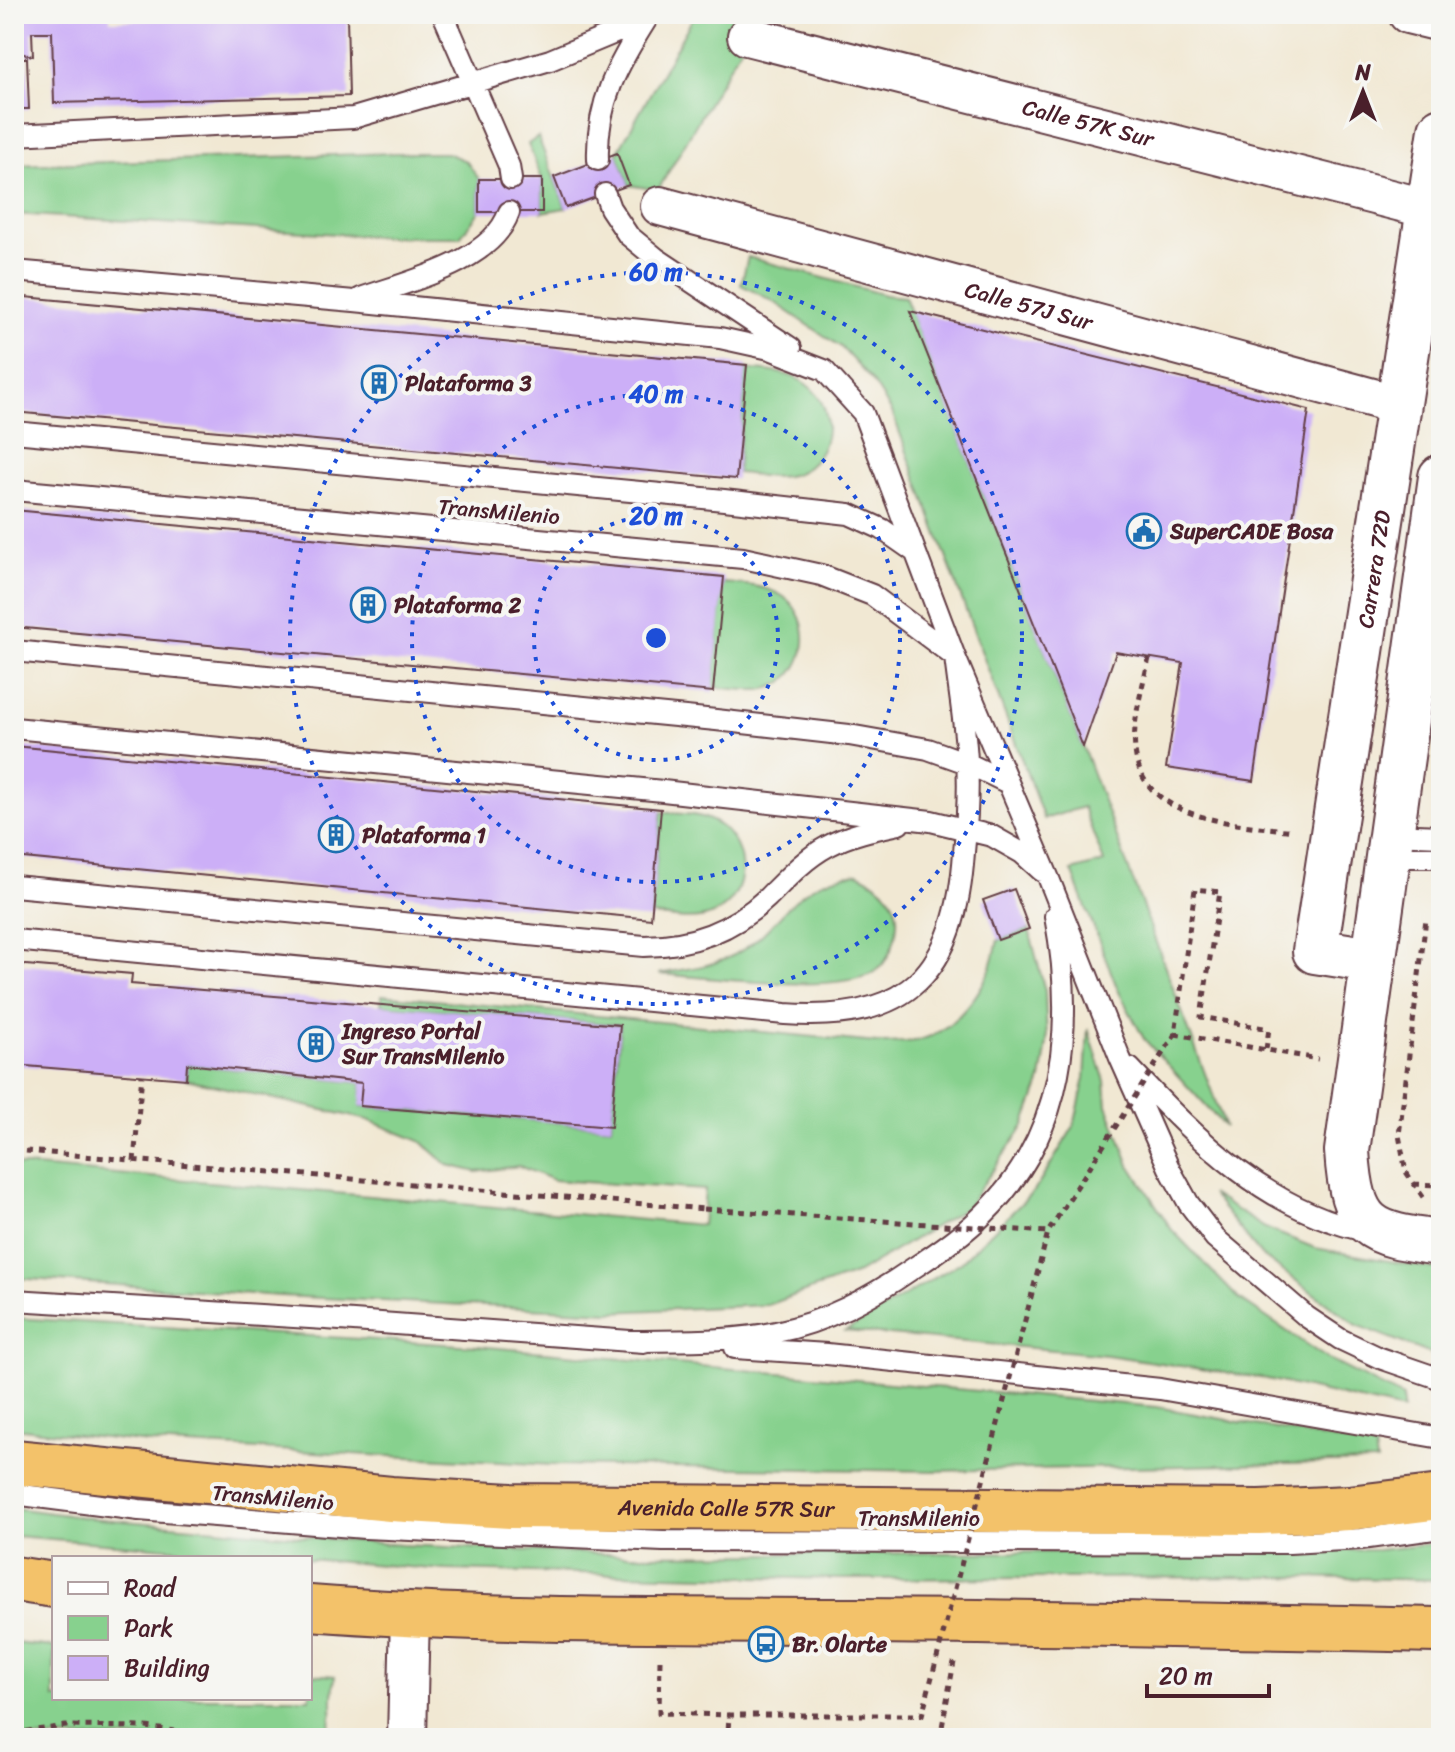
<svg xmlns="http://www.w3.org/2000/svg" width="1455" height="1752" viewBox="0 0 1455 1752" font-family="Sriracha,sans-serif">
	<rect width="100%" height="100%" fill="#f6f6f2"/>
	<filter id="ink" filterUnits="userSpaceOnUse"><feTurbulence type="fractalNoise" baseFrequency=".0125" numOctaves="2"/><feDisplacementMap in="SourceGraphic" scale="16" xChannelSelector="R" yChannelSelector="G"/><feConvolveMatrix kernelMatrix="1 2 1 2 8 2 1 2 1" color-interpolation-filters="sRGB"/></filter>
	<filter id="wash" filterUnits="userSpaceOnUse"><feTurbulence type="fractalNoise" baseFrequency=".006" numOctaves="4" result="noise"/><feDisplacementMap in="SourceGraphic" scale="32" xChannelSelector="R" yChannelSelector="G"/><feGaussianBlur stdDeviation="1.8" result="paint"/><feColorMatrix in="noise" values="0 0 0 0 0 0 0 0 0 0 0 0 0 0 0 0 0 1.4 0 .05"/><feComposite in="paint" operator="in"/></filter>
	<g filter="url(#wash)">
		<rect width="100%" height="100%" fill="#f1e8d3"/>
		<path fill="#87d18e" stroke="#68785c" stroke-width="2" d="M695,14H760L658,190L629,185L617,153Z
			M538,137L566,208L542,212V179L528,144Z
			M396,153H447L466,161L479,179V212L460,237H386L14,214V165Z
			M748,257L885,295L905,297L1083,747L1225,1127L1144,1039L1118,990L1072,871L1104,862L1083,807L1044,819L892,412L873,382L841,347L771,300L741,285Z
			M746,369C767,372 789,371 806,384C841,409 831,468 787,476C771,479 752,474 737,473Z
			M723,583C743,585 767,585 784,597C814,619 810,670 775,686C757,694 733,688 713,687Z
			M661,812C676,814 696,813 710,820C749,837 754,896 713,914C694,923 670,917 651,915Z
			M858,873C879,883 899,898 897,923C896,941 889,962 874,972C836,995 708,977 659,974C683,969 710,967 732,956C785,929 787,880 858,873Z
			M1029,929L1045,991L1047,1043L1041,1080L1024,1126L967,1207L858,1273L767,1305L609,1312L281,1296L14,1278V1165L702,1225L705,1190L553,1180L519,1166L477,1172L448,1165L422,1142L368,1120L186,1079L187,1064L362,1083L361,1106L611,1127L620,1025L381,1005L382,995L877,1043C891,1043 907,1043 920,1040C949,1032 975,1002 987,976C993,966 995,952 998,940Z
			M1088,1029L1105,1081L1107,1105L1130,1165L1172,1230L1238,1298L1329,1360L1403,1397V1410L1267,1379L1107,1355L846,1331L961,1262L1035,1190L1074,1126L1085,1078Z
			M1211,1194L1265,1228L1315,1248L1441,1270V1358L1357,1325L1261,1255Z
			M14,1318L477,1346L1157,1407L1375,1447L1377,1462L935,1471L553,1465L150,1443L14,1428Z
			M14,1508L90,1518L401,1545L630,1555L1378,1550L1441,1543V1580L1294,1577L840,1579L446,1570L14,1536Z
			M14,1643L54,1647V1698H310V1674L335,1676L329,1738H14Z"/>
		<g id="blocks">
			<path fill="#ccaff7" d="M14,14H110V21L347,17L349,96L54,103L52,32H32L33,56L14,52Z
				M14,58H27L29,109H14Z
				M617,153L629,185L566,208L554,177Z
				M479,179H542V212H479Z
				M14,296L747,365L736,479L14,412Z
				M910,311L1309,410L1254,781L1166,768L1183,663L1116,652L1083,747Z
				M14,510L724,577L713,692L14,627Z
				M14,746L661,809L651,919L14,857Z
				M1014,889L1029,929L998,940L983,900Z
				M14,964L132,974L131,984L620,1025L611,1127L360,1106L362,1083L187,1064L186,1079L14,1065Z"/>
		</g>
	</g>
	<g filter="url(#ink)">
		<use href="#blocks" fill-opacity="0" stroke="#633d44" stroke-width="2"/>
		<g fill="none" stroke-linecap="round" stroke-linejoin="round">
			<g stroke="#633d44" stroke-width="24">
				<path id="service" d="M443,14L509,166L511,179
					M14,135L353,118L550,60L646,20
					M598,160C596,103 618,64 648,17
					M605,194L610,208L628,235L656,258L791,348
					M14,271L354,301L720,338L770,349L824,370L863,413L955,657L1049,879L1120,1058L1169,1168L1189,1204L1215,1238L1307,1317L1340,1339L1380,1358L1441,1379
					M361,298C406,282 492,263 509,212
					M14,432L724,500L849,514L882,529L915,552
					M14,490L743,558L821,575L872,595L955,657C959,691 965,726 967,760C969,791 967,822 964,852C956,972 909,1023 785,1014L14,940
					M14,651L716,720L849,735L928,749L967,763L1008,783
					M14,728L663,791L931,821L992,836L1022,853L1042,871
					M1390,834L1441,836
					M1386,857H1441
					M14,886L644,946C692,946 732,931 767,898C786,879 804,859 828,846C850,834 875,829 899,824
					M1130,1068C1200,1142 1267,1211 1370,1232
					M14,1300L326,1319L644,1342
					M631,1341C679,1340 729,1342 776,1332C826,1322 870,1298 912,1269C937,1253 963,1235 984,1214C1066,1134 1075,1023 1055,916
					M735,1348L827,1354L1160,1389L1441,1438
					M14,1494L139,1510L365,1528L663,1541L1289,1543L1361,1539L1441,1528"/>
			</g>
			<g stroke="#633d44" stroke-width="42">
				<g id="minor">
					<path d="M1408,14L1441,22"/>
					<path id="s1" d="M747,36L1429,209"/>
					<path id="s2" d="M660,206L1399,405"/>
					<path d="M407,1738L410,1614"/>
				</g>
			</g>
			<g stroke="#633d44" stroke-width="48">
				<g id="tertiary">
					<path d="M1441,477L1347,1151C1352,1229 1369,1234 1441,1243"/>
					<path id="s3" d="M1372,960L1315,951L1441,130"/>
				</g>
			</g>
			<g stroke="#633d44" stroke-width="48">
				<g id="trunk">
					<path id="s4" d="M14,1462L391,1499L511,1506L1259,1512L1349,1508L1441,1497"/>
					<path d="M14,1579L54,1585"/>
					<path d="M310,1608C491,1622 673,1620 854,1621C1050,1622 1245,1626 1441,1630"/>
				</g>
			</g>
			<path stroke="#633d44" stroke-width="5" stroke-dasharray="6 6" stroke-linecap="butt" d="M1149,658C1142,690 1129,729 1137,762C1153,823 1243,824 1293,831
				M1175,1034L1318,1059
				M1266,1049L1269,1029
				M14,1150L704,1209
				M134,1161L142,1075
				M1414,1184L1441,1185
				M1423,1197L1406,1172L1399,1135L1426,919
				M660,1660L659,1713L729,1715
				M14,1733L66,1726L146,1727L223,1738
				M940,1738L954,1662"/>
			<use href="#service" stroke="#fff" stroke-width="20"/>
			<use href="#minor" stroke="#fff" stroke-width="38"/>
			<use href="#tertiary" stroke="#fff" stroke-width="44"/>
			<use href="#trunk" stroke="#f3c26a" stroke-width="44"/>
			<path stroke="#633d44" stroke-width="5" stroke-dasharray="6 6" stroke-linecap="butt" d="M704,1209L1048,1232
				M940,1733L728,1732L729,1715H922L1048,1232L1175,1034L1195,889L1220,892L1201,1017L1269,1029"/>
		</g>
	</g>
	<g fill="none" stroke="#1d4ed8" stroke-width="4" stroke-dasharray="4 8">
		<circle cx="656" cy="638" r="122"/>
		<circle cx="656" cy="638" r="244"/>
		<circle cx="656" cy="638" r="366"/>
	</g>
	<defs>
		<g id="building-ring" transform="scale(1.8)"><circle r="9.5" fill="#f6f6f2" stroke="#1f6fb2" stroke-width="1.5"/><path d="M-4-6H4V6H1V3H-1V6H-4ZM-2.5-4.3h1.7v1.8h-1.7ZM.8-4.3h1.7v1.8H.8ZM-2.5-1h1.7V.8h-1.7ZM.8-1h1.7V.8H.8Z" fill="#1f6fb2"/></g>
		<g id="civic-ring" transform="scale(1.8)"><circle r="9.5" fill="#f6f6f2" stroke="#1f6fb2" stroke-width="1.5"/><path d="M-.6-6.5H3V-4.5H.6V-3L4-1V1h2V6H-6V1h2V-1L-.6-3ZM-1.2 2.5V6h2.4V2.5Z" fill="#1f6fb2"/></g>
		<g id="bus-ring" transform="scale(1.8)"><circle r="9.5" fill="#f6f6f2" stroke="#1f6fb2" stroke-width="1.5"/><path d="M-5-6H5V4H4V6H2V4H-2V6H-4V4H-5ZM-3.5-4V0h7V-4ZM-3.5 1.2v1.5H-2V1.2ZM2 1.2v1.5H3.5V1.2Z" fill="#1f6fb2"/></g>
	</defs>
	<g fill-rule="evenodd">
		<use href="#building-ring" x="379" y="383"/>
		<use href="#civic-ring" x="1144" y="531"/>
		<use href="#building-ring" x="368" y="605"/>
		<use href="#building-ring" x="336" y="835"/>
		<use href="#building-ring" x="316" y="1044"/>
		<use href="#bus-ring" x="766" y="1644"/>
	</g>
	<g text-anchor="middle" stroke-width="8" stroke-linejoin="round" paint-order="stroke">
		<g font-size="22" fill="#4a1f2b" stroke="#f6f6f2">
			<text dy="8" stroke="none"><textPath href="#s1" startOffset="352">Calle 57K Sur</textPath></text>
			<text dy="8" stroke="none"><textPath href="#s2" startOffset="382">Calle 57J Sur</textPath></text>
			<text transform="translate(499 511) rotate(5)" y="8">TransMilenio</text>
			<text dy="8" stroke="none"><textPath href="#s3" startOffset="444">Carrera 72D</textPath></text>
			<text transform="translate(273 1497) rotate(5)" y="8">TransMilenio</text>
			<text dy="8" stroke="none"><textPath href="#s4" startOffset="714">Avenida Calle 57R Sur</textPath></text>
			<text x="919" y="1526">TransMilenio</text>
		</g>
		<g font-size="22" font-weight="bold" fill="#4a1f2b" stroke="#f6f6f2" text-anchor="start">
			<text x="405" y="391">Plataforma 3</text>
			<text x="1170" y="539">SuperCADE Bosa</text>
			<text x="394" y="613">Plataforma 2</text>
			<text x="362" y="843">Plataforma 1</text>
			<text x="342" y="1039">Ingreso Portal<tspan x="342" dy="25">Sur TransMilenio</tspan></text>
			<text x="792" y="1652">Br. Olarte</text>
		</g>
	</g>
	<circle cx="656" cy="638" r="12" fill="#1d4ed8" stroke="#f6f6f2" stroke-width="4"/>
	<g font-size="24" text-anchor="middle" font-weight="bold" fill="#1d4ed8" stroke="#f6f6f2" stroke-width="8" stroke-linejoin="round" paint-order="stroke">
		<text x="656" y="280">60 m</text>
		<text x="656" y="402">40 m</text>
		<text x="656" y="524">20 m</text>
	</g>
	<rect width="1455" height="1752" fill="none" stroke="#f6f6f2" stroke-width="48"/>
	<rect x="52" y="1556" width="260" height="144" fill="#f6f6f2" stroke="#b1a0a2" stroke-width="2"/>
	<rect x="68" y="1582" width="40" height="12" fill="#ffffff" stroke="#b1a0a2" stroke-width="2"/>
	<text x="124" y="1596" font-size="24" fill="#4a1f2b">Road</text>
	<rect x="68" y="1616" width="40" height="24" fill="#87d18e" stroke="#b1a0a2" stroke-width="2"/>
	<text x="124" y="1636" font-size="24" fill="#4a1f2b">Park</text>
	<rect x="68" y="1656" width="40" height="24" fill="#ccaff7" stroke="#b1a0a2" stroke-width="2"/>
	<text x="124" y="1676" font-size="24" fill="#4a1f2b">Building</text>
	<g transform="translate(1363 92)" stroke="#f6f6f2" stroke-width="6" paint-order="stroke">
	<path d="M0-6L14 30L0 20L-14 30Z" fill="#4a1f2b"/>
	<text y="-12" font-size="22" font-weight="bold" text-anchor="middle" fill="#4a1f2b">N</text>
	</g>
	<path d="M1147 1684v12h122v-12" fill="none" stroke="#4a1f2b" stroke-width="4"/>
	<text x="1159" y="1684" font-size="24" fill="#4a1f2b" stroke="#f6f6f2" stroke-width="6" paint-order="stroke">20 m</text>
</svg>
